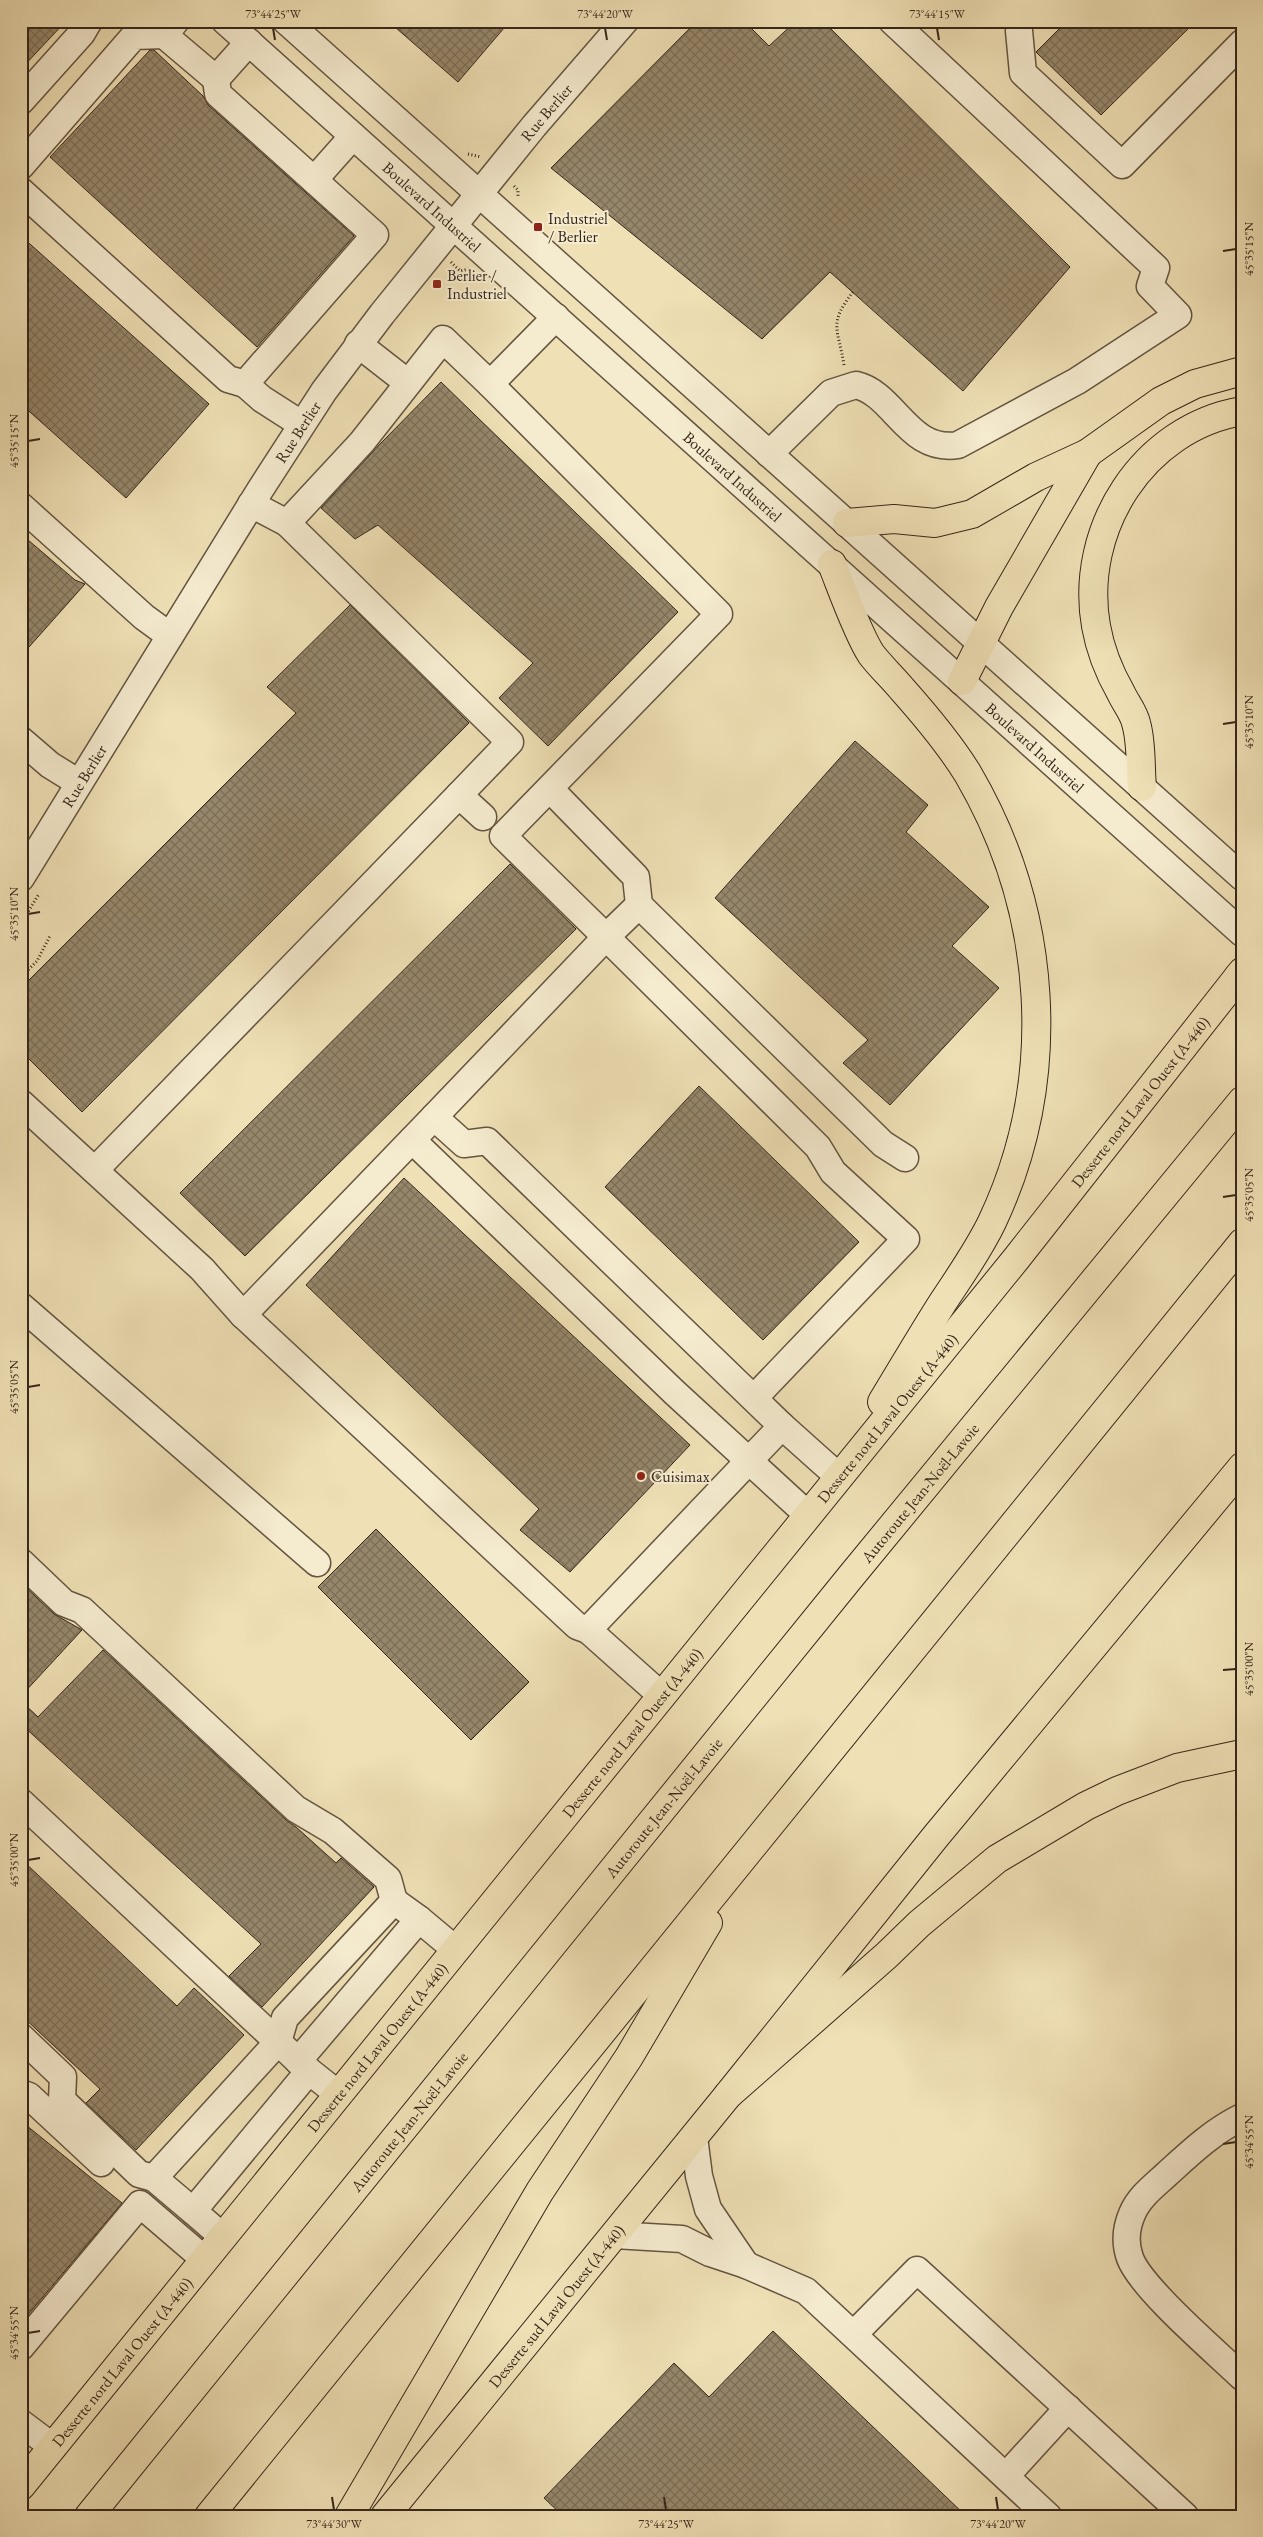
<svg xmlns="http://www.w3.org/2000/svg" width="1263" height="2537" viewBox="0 0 1263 2537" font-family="'EB Garamond',serif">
	<defs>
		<pattern id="building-cross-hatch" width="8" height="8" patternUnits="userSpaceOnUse" patternTransform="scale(1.25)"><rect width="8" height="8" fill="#96876b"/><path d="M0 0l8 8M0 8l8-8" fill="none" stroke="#7b6e57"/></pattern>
	</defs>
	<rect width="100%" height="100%" fill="#efe0b5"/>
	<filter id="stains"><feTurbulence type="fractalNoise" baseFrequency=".004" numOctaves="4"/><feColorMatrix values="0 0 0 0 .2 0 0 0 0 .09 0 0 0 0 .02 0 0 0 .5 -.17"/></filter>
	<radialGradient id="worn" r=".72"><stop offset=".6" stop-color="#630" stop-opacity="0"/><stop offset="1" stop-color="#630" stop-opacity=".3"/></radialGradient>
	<path fill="url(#building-cross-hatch)" stroke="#35261a" d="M21,21H66L21,69Z
		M388,21H510L458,82Z
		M697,21H744L769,46L796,21H823L1070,267L963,391L830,272L762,339L551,168Z
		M1067,21H1196L1101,115L1036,52Z
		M150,50H154L203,96L208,105L354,236L257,347L50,157Z
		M21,236L209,404L126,498L21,404Z
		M441,382L678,612L548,746L499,698L533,663L378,525L355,539L321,508L381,443Z
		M21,534L75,580L85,584L21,656Z
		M350,605L469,723L82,1112L21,1051V988L296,713L267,687Z
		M855,741L928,805L906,832L989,907L952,946L999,988L890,1105L843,1063L868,1040L715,898Z
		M510,864L576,929L245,1256L180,1193Z
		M699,1086L859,1242L763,1340L605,1187Z
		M404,1178L690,1445L570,1572L520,1530L539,1509L306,1285Z
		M376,1529L529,1682L471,1740L318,1587Z
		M21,1583L54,1614L82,1630L21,1696Z
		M103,1650L286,1820L296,1827L336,1863L341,1858L374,1887L262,2007L229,1976L261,1944L21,1724V1701L38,1717Z
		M21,1859L177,2006L194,1988L244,2035L136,2150L86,2103L100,2089L21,2015Z
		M21,2121L122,2203L21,2323Z
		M773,2331L966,2516H563L544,2498L674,2363L709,2397Z"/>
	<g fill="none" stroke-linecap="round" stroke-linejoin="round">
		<g stroke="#645441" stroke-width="29">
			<g id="minor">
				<path id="s1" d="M225,21L1242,933"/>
				<path d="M286,21L1242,877"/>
				<path d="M175,22L164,35L216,79L249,42"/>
				<path d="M1019,31L1023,73L1122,165L1242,43"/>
				<path d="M216,79L218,94L375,235L245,384L262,399L301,424"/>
				<path d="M21,101L82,33L89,21"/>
				<path d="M21,166L134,36L164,35"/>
				<path d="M314,180L353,136"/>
				<path d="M21,191L228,379L245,384"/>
				<path d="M358,344L408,383"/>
				<path d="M769,454L831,393L856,385C895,394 908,453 958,445L1077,381L1178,315L1150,286L1156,268L892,21"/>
				<path d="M251,504L287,523L362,442L443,339L490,384"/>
				<path d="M21,506L144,617L170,636"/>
				<path d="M287,523L510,742L459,795"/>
				<path d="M21,740L50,765L79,783"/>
				<path d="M550,789L636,877L639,905"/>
				<path id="s2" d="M21,878L260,490L324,391L382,314L534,126L625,21"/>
				<path d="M21,1103L202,1269L243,1315"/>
				<path d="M434,1117L606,937L503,836L719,614L490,384L556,317"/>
				<path d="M412,1140L674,1392L808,1515"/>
				<path d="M95,1170L459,795L483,817"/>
				<path d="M21,1306L317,1563"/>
				<path d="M754,1398L906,1239L833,1172L818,1147L606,937L639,905L883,1144L905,1158"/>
				<path d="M21,1562L64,1603L82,1610L296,1809L333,1831L388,1879L394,1901"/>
				<path d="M588,1630L577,1626L243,1315L434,1117L464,1144L487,1141L782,1426"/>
				<path d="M662,1696L588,1630L782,1426L839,1477"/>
				<path d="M21,1802L278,2042L285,2018L394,1901L419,1919"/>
				<path d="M21,2037L63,2077L62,2100L139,2174L154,2178"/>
				<path d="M298,2061L419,1919L456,1950"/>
				<path d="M21,2093L29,2096L101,2163"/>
				<path d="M1242,2117C1213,2131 1190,2153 1167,2174C1154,2186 1139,2197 1132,2214C1126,2228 1125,2244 1130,2258C1141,2288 1216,2352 1242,2377"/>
				<path d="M694,2137L699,2176L708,2209L746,2265"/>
				<path d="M193,2211L154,2178L278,2042L309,2071"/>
				<path d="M614,2235L682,2239L710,2253L746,2265L806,2291L1048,2516"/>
				<path d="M223,2237L193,2211L309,2071L338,2094"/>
				<path d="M854,2334L917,2270L1185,2516"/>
				<path d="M21,2347L140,2204L204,2259"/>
				<path d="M21,2423L53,2447"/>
				<path d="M1006,2476L1068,2408"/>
			</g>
		</g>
		<g stroke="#35261a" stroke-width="30">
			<g id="major">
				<path d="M832,564C842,589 857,632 871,654C880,666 892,677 902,689C926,716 949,743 968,774C1048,911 1060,1078 992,1222C978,1251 960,1276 943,1302C922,1335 902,1369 882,1402"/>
				<path d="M1142,787C1140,767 1142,743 1136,723C1134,713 1125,702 1121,693C1109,672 1100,649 1096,626C1079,529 1143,428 1242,411"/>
				<path id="s3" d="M21,2486L1016,1259L1242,972"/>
				<path id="s4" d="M385,2516L728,2095L887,1955L919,1924L997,1859L1086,1806L1117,1791L1177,1768L1242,1754"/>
			</g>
		</g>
		<g stroke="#35261a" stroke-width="30">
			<g id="highway">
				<path d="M847,523L894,519L935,523L972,514L1036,477L1088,453L1161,401L1195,384L1242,371"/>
				<path d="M962,681L999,607L1088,453"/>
				<path d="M1238,977L1242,973"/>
				<path d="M728,2095L936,1836L1242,1467"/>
				<path id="s5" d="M89,2516L852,1575L1242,1101"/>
				<path d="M209,2516L1242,1243"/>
				<path d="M349,2516L540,2191L629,2057L708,1923"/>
			</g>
		</g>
		<path stroke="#35261a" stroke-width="3" stroke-dasharray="1 2.5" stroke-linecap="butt" d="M468,154L481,157
			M514,186L518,190V198
			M451,262L460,271L469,269
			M844,365C838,328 828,324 853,292
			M21,923L39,894
			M21,977L37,961L50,936"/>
		<use href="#minor" stroke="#f5ebcf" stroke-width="26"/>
		<use href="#major" stroke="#efe0b5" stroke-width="28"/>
		<use href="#highway" stroke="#efe0b5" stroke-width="28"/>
	</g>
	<path fill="none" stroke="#35261a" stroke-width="2" d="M273,28L275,40M605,28L607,40M937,28L939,40M1223,251L1236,249M28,441L40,439M1223,724L1236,722M28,914L40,912M1223,1197L1236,1195M28,1387L40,1385M1223,1670L1236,1669M28,1860L40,1858M1223,2144L1236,2142M28,2333L40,2331M332,2497L334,2510M664,2497L666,2510M996,2497L998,2510"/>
	<g fill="#8f2418" stroke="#f5ebcf" stroke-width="2">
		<rect x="533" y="222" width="10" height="10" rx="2.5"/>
		<rect x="432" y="279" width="10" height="10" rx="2.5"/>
		<circle cx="641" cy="1476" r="5"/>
	</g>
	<g text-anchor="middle" stroke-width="4" stroke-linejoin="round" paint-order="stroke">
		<g font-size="16" fill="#35261a" stroke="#f5ebcf">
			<text dy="6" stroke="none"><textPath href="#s2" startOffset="930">Rue Berlier</textPath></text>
			<text dy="6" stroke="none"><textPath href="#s1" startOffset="278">Boulevard Industriel</textPath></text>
			<text dy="6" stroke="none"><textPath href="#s2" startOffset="525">Rue Berlier</textPath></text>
			<text dy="6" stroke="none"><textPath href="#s1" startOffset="682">Boulevard Industriel</textPath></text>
			<text dy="6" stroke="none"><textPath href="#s1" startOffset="1088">Boulevard Industriel</textPath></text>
			<text dy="6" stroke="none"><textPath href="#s2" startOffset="120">Rue Berlier</textPath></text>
			<text dy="6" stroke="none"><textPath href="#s3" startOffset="1780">Desserte nord Laval Ouest (A-440)</textPath></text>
			<text dy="6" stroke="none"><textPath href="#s3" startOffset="1375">Desserte nord Laval Ouest (A-440)</textPath></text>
			<text dy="6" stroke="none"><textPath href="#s5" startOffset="1318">Autoroute Jean-Noël-Lavoie</textPath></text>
			<text dy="6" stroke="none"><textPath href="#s3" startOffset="970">Desserte nord Laval Ouest (A-440)</textPath></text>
			<text dy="6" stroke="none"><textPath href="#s5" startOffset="912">Autoroute Jean-Noël-Lavoie</textPath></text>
			<text dy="6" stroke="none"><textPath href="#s3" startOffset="565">Desserte nord Laval Ouest (A-440)</textPath></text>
			<text dy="6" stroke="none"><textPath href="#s5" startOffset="508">Autoroute Jean-Noël-Lavoie</textPath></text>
			<text dy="6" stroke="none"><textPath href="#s4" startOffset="271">Desserte sud Laval Ouest (A-440)</textPath></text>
			<text dy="6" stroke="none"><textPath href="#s3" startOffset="160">Desserte nord Laval Ouest (A-440)</textPath></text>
		</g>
		<g font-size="16" fill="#35261a" stroke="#f5ebcf" text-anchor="start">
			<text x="548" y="224">Industriel<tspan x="548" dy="18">/ Berlier</tspan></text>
			<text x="447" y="281">Berlier /<tspan x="447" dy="18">Industriel</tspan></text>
			<text x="651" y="1482">Cuisimax</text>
		</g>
	</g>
	<rect width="1263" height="2537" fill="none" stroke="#efe0b5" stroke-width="55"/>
	<rect x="28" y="28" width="1208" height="2482" fill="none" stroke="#35261a" stroke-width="2"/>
	<g font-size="12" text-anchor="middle" fill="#35261a">
		<text x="273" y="18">73°44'25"W</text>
		<text x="605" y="18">73°44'20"W</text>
		<text x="937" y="18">73°44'15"W</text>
		<text transform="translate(1249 249) rotate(-90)" y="4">45°35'15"N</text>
		<text transform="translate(14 441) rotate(-90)" y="4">45°35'15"N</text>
		<text transform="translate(1249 722) rotate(-90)" y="4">45°35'10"N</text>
		<text transform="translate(14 914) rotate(-90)" y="4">45°35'10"N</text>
		<text transform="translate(1249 1195) rotate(-90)" y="4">45°35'05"N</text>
		<text transform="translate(14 1387) rotate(-90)" y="4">45°35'05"N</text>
		<text transform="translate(1249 1669) rotate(-90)" y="4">45°35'00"N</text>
		<text transform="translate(14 1860) rotate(-90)" y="4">45°35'00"N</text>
		<text transform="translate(1249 2142) rotate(-90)" y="4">45°34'55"N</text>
		<text transform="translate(14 2333) rotate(-90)" y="4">45°34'55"N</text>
		<text x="334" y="2528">73°44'30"W</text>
		<text x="666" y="2528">73°44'25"W</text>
		<text x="998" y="2528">73°44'20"W</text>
	</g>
	<rect width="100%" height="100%" filter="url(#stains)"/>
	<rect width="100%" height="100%" fill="url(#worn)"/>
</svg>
